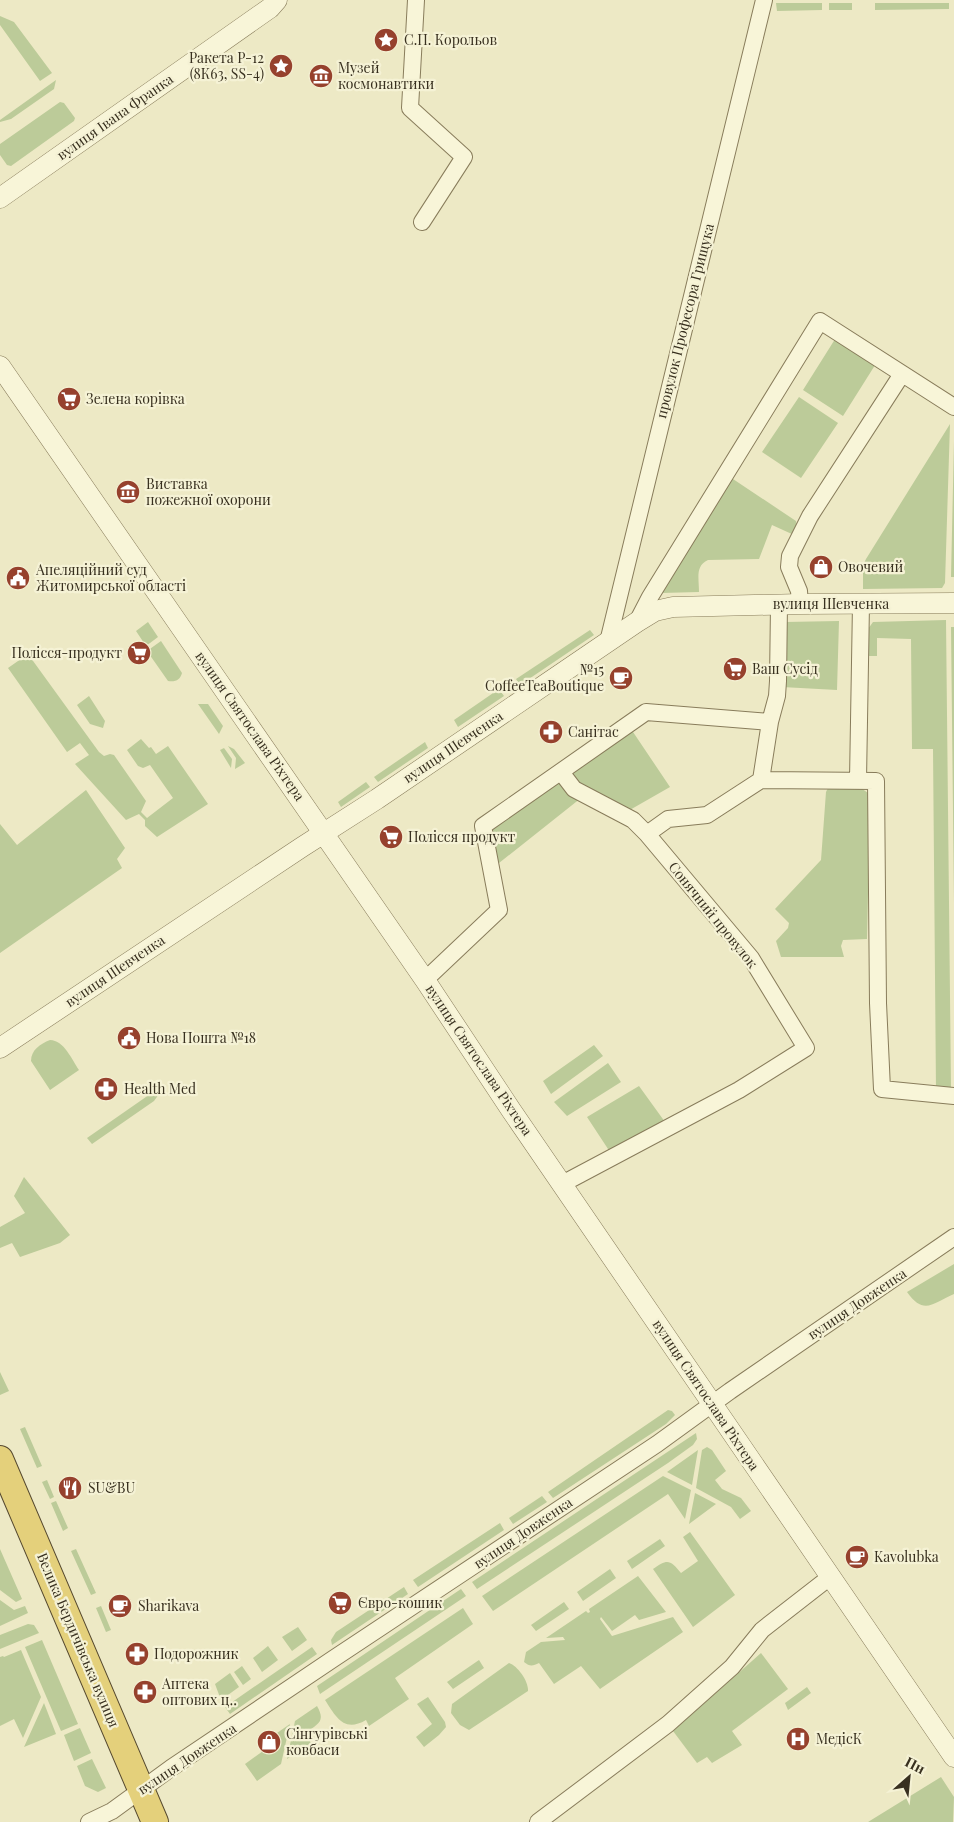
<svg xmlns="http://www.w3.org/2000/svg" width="954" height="1822" viewBox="0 0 954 1822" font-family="'Playfair Display',serif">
	<rect width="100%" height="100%" fill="#ede9c5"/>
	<path fill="#bccb99" d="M776,3H822V10L777,11Z
		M829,3H852V10H829Z
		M875,3H949V9L875,10Z
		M0,16L14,22L52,73L40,81L0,25Z
		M56,80L54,89L11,119L0,122V120Z
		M60,102L64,103L75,118L74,121L11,166L7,165L0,155V144Z
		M837,336L877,362L843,416L803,390Z
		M799,397L838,423L801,478L762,452Z
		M950,424L945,583L942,588L863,589V565L866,559Z
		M954,441V577H951Z
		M730,477L796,521L797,527L794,535L772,525L759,559L708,560C695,566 699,578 699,592L661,593Z
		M946,620L951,1090H936L933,749H912L911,639L877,638V656H868V629L873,622Z
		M839,621L837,690L782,687L785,622Z
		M148,622L158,637L146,646L136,631Z
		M951,627H954V903Z
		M590,630L594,635L520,685L516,679Z
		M161,641L182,673C180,680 176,682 168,681L147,651Z
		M28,654L99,752L104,756L110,754L114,755L146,801L141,812L147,818L173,798L150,765L143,768L138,766L127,750L141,739L149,748L151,747L156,754L168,746L208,804L157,837L145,826V820L139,814L126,820L75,764L89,755L80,743L67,752L8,668Z
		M499,689L504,696L458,727L454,720Z
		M89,696L105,721L103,728L90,724L77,705Z
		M198,704H208L223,726L219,734Z
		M631,729L670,787L628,811L579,787L567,773Z
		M425,742L428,748L378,782L374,777Z
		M228,746L234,749L245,763L235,769L236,758Z
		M224,748L232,759L231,768L220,750Z
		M561,779L581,798L494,867L488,831Z
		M366,782L370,787L341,807L338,802Z
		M828,788H861L868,793L870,804L867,939L843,940L841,946L844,957H781L776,941L788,928L789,923L775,909L821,860L826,792Z
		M86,790L125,848L117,859L122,868L0,953V824L17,845Z
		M50,1040C64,1040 72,1060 79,1070L50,1090L31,1061C31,1050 40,1044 50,1040Z
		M594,1045L603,1056L551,1094L543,1081Z
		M608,1063L621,1082L567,1116L554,1102Z
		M639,1086L665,1122L610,1152L587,1117Z
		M156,1090L159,1094L154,1101L92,1144L87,1138Z
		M24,1177L70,1235L60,1243L20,1257L12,1243L0,1248V1227L25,1213L14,1196Z
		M954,1264V1294C933,1303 924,1316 907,1292Z
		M0,1372L9,1391L0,1395Z
		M668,1410L672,1411L675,1415L666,1424L553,1498L548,1492Z
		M25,1427L42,1466L37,1468L20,1429Z
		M696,1433L697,1439L693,1445L668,1463L477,1589L472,1582Z
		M707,1447L712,1450L726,1471L715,1480L722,1489L741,1498L751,1511L740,1519L731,1507L696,1488L702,1450Z
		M698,1450L692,1485L667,1472Z
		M663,1476L691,1490L685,1519L668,1494L493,1611L482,1596Z
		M47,1480L54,1497L50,1499L42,1482Z
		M695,1493L716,1504L689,1524Z
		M542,1496L547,1502L513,1524L509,1518Z
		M56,1501L68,1528L63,1531L51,1503Z
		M500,1523L504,1530L418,1587L413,1580Z
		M690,1532L735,1595L693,1627L653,1569C667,1559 670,1559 681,1573L698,1561L683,1537Z
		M660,1539L665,1546L632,1569L627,1561Z
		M0,1549L22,1599L16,1602L0,1590Z
		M76,1549L96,1593L91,1595L71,1551Z
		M610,1569L616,1578L583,1601L577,1592Z
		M638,1576L666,1612L639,1620L635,1615L612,1631L601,1617L600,1619L612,1636L673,1617L683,1632L600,1689L581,1666L554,1684L539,1663C533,1666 530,1667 524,1662L526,1652L541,1642L565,1640L563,1637L546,1638L586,1611L588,1613L590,1612L589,1609Z
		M404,1587L408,1594L332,1645L331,1640L336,1632Z
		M461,1589L466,1596L320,1694L317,1686Z
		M0,1600L14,1610L25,1606L28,1613L0,1626Z
		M564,1602L569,1609L536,1631L531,1625Z
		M101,1606L111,1630L106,1632L96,1608Z
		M463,1608L473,1624L395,1678L409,1699L369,1726L366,1720C344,1733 336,1717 325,1700Z
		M28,1624L34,1625L39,1633L0,1649V1635Z
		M298,1627L307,1640L292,1651L282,1637Z
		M42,1640L78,1724L61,1731L25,1647Z
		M268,1646L278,1660L262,1672L253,1658Z
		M312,1647L317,1654L230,1714L225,1707Z
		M21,1650L41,1697L23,1738L14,1719L0,1726V1657L3,1656L4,1657Z
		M761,1653L788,1689L732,1731L742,1745L712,1763L707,1757L697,1763L673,1731Z
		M479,1660L484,1668L453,1689L447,1682Z
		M509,1663C518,1666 529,1682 528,1691L469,1730L460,1725L451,1713L452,1704Z
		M242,1666L251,1679L243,1685L234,1672Z
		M230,1673L239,1687L221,1700L215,1684Z
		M807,1687L811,1693L788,1710L785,1703Z
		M428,1697L445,1722L446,1727L439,1735L424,1747L416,1737L432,1724L417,1704Z
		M44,1703L56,1734L24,1747Z
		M317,1706C326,1722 318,1724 305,1733L311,1743L287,1759L295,1721Z
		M290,1724L281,1764L257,1781L245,1764L277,1741L274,1735Z
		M80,1728L91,1753L74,1761L64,1735Z
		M92,1759L106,1788L98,1792L85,1786L77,1766Z
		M941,1777L954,1797L953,1822H868Z"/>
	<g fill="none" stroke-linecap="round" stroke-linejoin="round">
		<g stroke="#887c5b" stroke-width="18">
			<path id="minor" d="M416,0L410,108L464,157L422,222
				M800,604L799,591L789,567L790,556L810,516L902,374
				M637,622L650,597L820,321L954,407
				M608,642L764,0
				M561,772L574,789L633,820L647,834L751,958L806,1048L739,1090L562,1184
				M761,780L876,781L878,1003L882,1089L954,1096
				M858,780L861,604
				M647,834L668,819L707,815L761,780L770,722L777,696L778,681L779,605
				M425,980L499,910L483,826L646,712L770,722
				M89,1822L112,1811L171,1768L333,1659L657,1444L730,1391L954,1237
				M538,1822L668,1724L732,1667L762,1630L830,1577"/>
		</g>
		<g stroke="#887c5b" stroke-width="21">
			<path id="tertiary" d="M0,198L270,8L277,0
				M0,366L425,980L511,1110L954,1757
				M0,1048L302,847L377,799L637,622L655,611L673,607L800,604L954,603"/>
		</g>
		<g stroke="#56492f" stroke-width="28">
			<path id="trunk" d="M0,1459L155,1822"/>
		</g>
		<use href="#minor" stroke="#f8f5d8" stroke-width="16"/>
		<use href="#tertiary" stroke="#f8f5d8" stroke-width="20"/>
		<use href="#trunk" stroke="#e4d07b" stroke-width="26"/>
	</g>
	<defs>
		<g id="sight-disc" transform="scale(1.25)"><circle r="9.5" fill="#96412d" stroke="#f5f2d5"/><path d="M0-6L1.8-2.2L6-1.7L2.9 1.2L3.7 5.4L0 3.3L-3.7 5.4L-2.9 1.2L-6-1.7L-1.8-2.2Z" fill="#fff"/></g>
		<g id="museum-disc" transform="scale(1.25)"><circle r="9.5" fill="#96412d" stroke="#f5f2d5"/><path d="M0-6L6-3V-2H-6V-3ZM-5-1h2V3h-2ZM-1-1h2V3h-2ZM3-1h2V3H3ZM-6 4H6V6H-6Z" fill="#fff"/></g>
		<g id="supermarket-disc" transform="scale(1.25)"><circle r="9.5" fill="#96412d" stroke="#f5f2d5"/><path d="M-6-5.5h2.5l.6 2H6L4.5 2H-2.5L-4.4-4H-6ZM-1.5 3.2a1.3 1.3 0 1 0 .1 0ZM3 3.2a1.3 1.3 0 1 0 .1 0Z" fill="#fff"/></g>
		<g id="shop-disc" transform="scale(1.25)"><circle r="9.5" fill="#96412d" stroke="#f5f2d5"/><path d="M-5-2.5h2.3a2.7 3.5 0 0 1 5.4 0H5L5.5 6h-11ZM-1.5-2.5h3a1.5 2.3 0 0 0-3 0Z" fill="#fff"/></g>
		<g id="civic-disc" transform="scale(1.25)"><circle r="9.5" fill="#96412d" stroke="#f5f2d5"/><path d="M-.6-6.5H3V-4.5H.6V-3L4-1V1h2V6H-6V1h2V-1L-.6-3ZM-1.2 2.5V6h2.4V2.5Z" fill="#fff"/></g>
		<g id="cafe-disc" transform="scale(1.25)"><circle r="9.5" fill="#96412d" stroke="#f5f2d5"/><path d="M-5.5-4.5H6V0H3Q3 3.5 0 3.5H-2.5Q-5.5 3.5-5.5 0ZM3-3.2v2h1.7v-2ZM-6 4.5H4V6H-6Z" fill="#fff"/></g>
		<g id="pharmacy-disc" transform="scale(1.25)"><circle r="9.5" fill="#96412d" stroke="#f5f2d5"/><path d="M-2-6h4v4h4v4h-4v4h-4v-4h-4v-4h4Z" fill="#fff"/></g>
		<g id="restaurant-disc" transform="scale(1.25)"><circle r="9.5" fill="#96412d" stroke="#f5f2d5"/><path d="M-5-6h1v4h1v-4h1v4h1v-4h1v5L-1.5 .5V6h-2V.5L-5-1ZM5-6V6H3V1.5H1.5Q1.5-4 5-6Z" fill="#fff"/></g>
		<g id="hospital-disc" transform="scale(1.25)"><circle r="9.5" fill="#96412d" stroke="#f5f2d5"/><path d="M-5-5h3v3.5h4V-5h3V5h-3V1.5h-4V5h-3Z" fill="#fff"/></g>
	</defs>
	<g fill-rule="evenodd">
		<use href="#sight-disc" x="386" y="40"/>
		<use href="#sight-disc" x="281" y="66"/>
		<use href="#museum-disc" x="321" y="76"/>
		<use href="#supermarket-disc" x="69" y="399"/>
		<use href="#museum-disc" x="128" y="492"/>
		<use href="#shop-disc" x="821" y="567"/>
		<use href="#civic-disc" x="18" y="578"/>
		<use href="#supermarket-disc" x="139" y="653"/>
		<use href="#supermarket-disc" x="735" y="669"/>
		<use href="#cafe-disc" x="621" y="678"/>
		<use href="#pharmacy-disc" x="551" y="732"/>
		<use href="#supermarket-disc" x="391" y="837"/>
		<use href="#civic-disc" x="129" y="1038"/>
		<use href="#pharmacy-disc" x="106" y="1089"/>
		<use href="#restaurant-disc" x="70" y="1488"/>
		<use href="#cafe-disc" x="857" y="1557"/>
		<use href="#supermarket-disc" x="340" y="1603"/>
		<use href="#cafe-disc" x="120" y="1606"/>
		<use href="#pharmacy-disc" x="137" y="1654"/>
		<use href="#pharmacy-disc" x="145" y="1692"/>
		<use href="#hospital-disc" x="798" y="1739"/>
		<use href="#shop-disc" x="269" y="1742"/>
	</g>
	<g text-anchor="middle" stroke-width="4.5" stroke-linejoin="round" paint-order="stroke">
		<g font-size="14" fill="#38301f" stroke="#f5f2d5" text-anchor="start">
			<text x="404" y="45">С.П. Корольов</text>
			<text x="264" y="63" text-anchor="end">Ракета Р-12<tspan x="264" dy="16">(8К63, SS-4)</tspan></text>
			<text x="338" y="73">Музей<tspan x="338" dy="16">космонавтики</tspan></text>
			<text x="86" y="404">Зелена корівка</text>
			<text x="146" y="489">Виставка<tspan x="146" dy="16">пожежної охорони</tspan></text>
			<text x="838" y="572">Овочевий</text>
			<text x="36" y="575">Апеляційний суд<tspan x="36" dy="16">Житомирської області</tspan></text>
			<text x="122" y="658" text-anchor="end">Полісся-продукт</text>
			<text x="752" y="674">Ваш Сусід</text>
			<text x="604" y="675" text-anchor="end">№15<tspan x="604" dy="16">CoffeeTeaBoutique</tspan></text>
			<text x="568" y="737">Санітас</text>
			<text x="408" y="842">Полісся продукт</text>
			<text x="146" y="1043">Нова Пошта №18</text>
			<text x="124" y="1094">Health Med</text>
			<text x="88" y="1493">SU&amp;BU</text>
			<text x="874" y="1562">Kavolubka</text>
			<text x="358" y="1608">Євро-кошик</text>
			<text x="138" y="1611">Sharikava</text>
			<text x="154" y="1659">Подорожник</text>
			<text x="162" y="1689">Аптека<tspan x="162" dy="16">оптових ц‥</tspan></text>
			<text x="286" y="1739">Сінгурівські<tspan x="286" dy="16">ковбаси</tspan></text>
			<text x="816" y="1744">МедісК</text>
		</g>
		<g font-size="14" fill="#38301f" stroke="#f5f2d5">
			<text transform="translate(115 117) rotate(-35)" y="5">вулиця Івана Франка</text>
			<text transform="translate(685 321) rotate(-76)" y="5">провулок Професора Грищука</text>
			<text x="831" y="609">вулиця Шевченка</text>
			<text transform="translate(250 726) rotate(55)" y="5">вулиця Святослава Ріхтера</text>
			<text transform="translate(453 747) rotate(-34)" y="5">вулиця Шевченка</text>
			<text transform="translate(713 915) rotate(51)" y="5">Сонячний провулок</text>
			<text transform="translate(115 971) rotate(-34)" y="5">вулиця Шевченка</text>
			<text transform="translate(479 1060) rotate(56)" y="5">вулиця Святослава Ріхтера</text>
			<text transform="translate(857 1304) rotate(-34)" y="5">вулиця Довженка</text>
			<text transform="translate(706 1395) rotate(56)" y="5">вулиця Святослава Ріхтера</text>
			<text transform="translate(523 1533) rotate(-34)" y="5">вулиця Довженка</text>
			<text transform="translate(78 1640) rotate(67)" y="5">Велика Бердичівська вулиця</text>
			<text transform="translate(187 1759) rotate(-34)" y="5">вулиця Довженка</text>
		</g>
	</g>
	<g transform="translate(909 1777) rotate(27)" stroke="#f5f2d5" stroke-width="4" paint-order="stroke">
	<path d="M0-4L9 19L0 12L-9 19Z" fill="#38301f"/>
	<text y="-8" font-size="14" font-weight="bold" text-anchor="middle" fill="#38301f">Пн</text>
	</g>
</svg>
